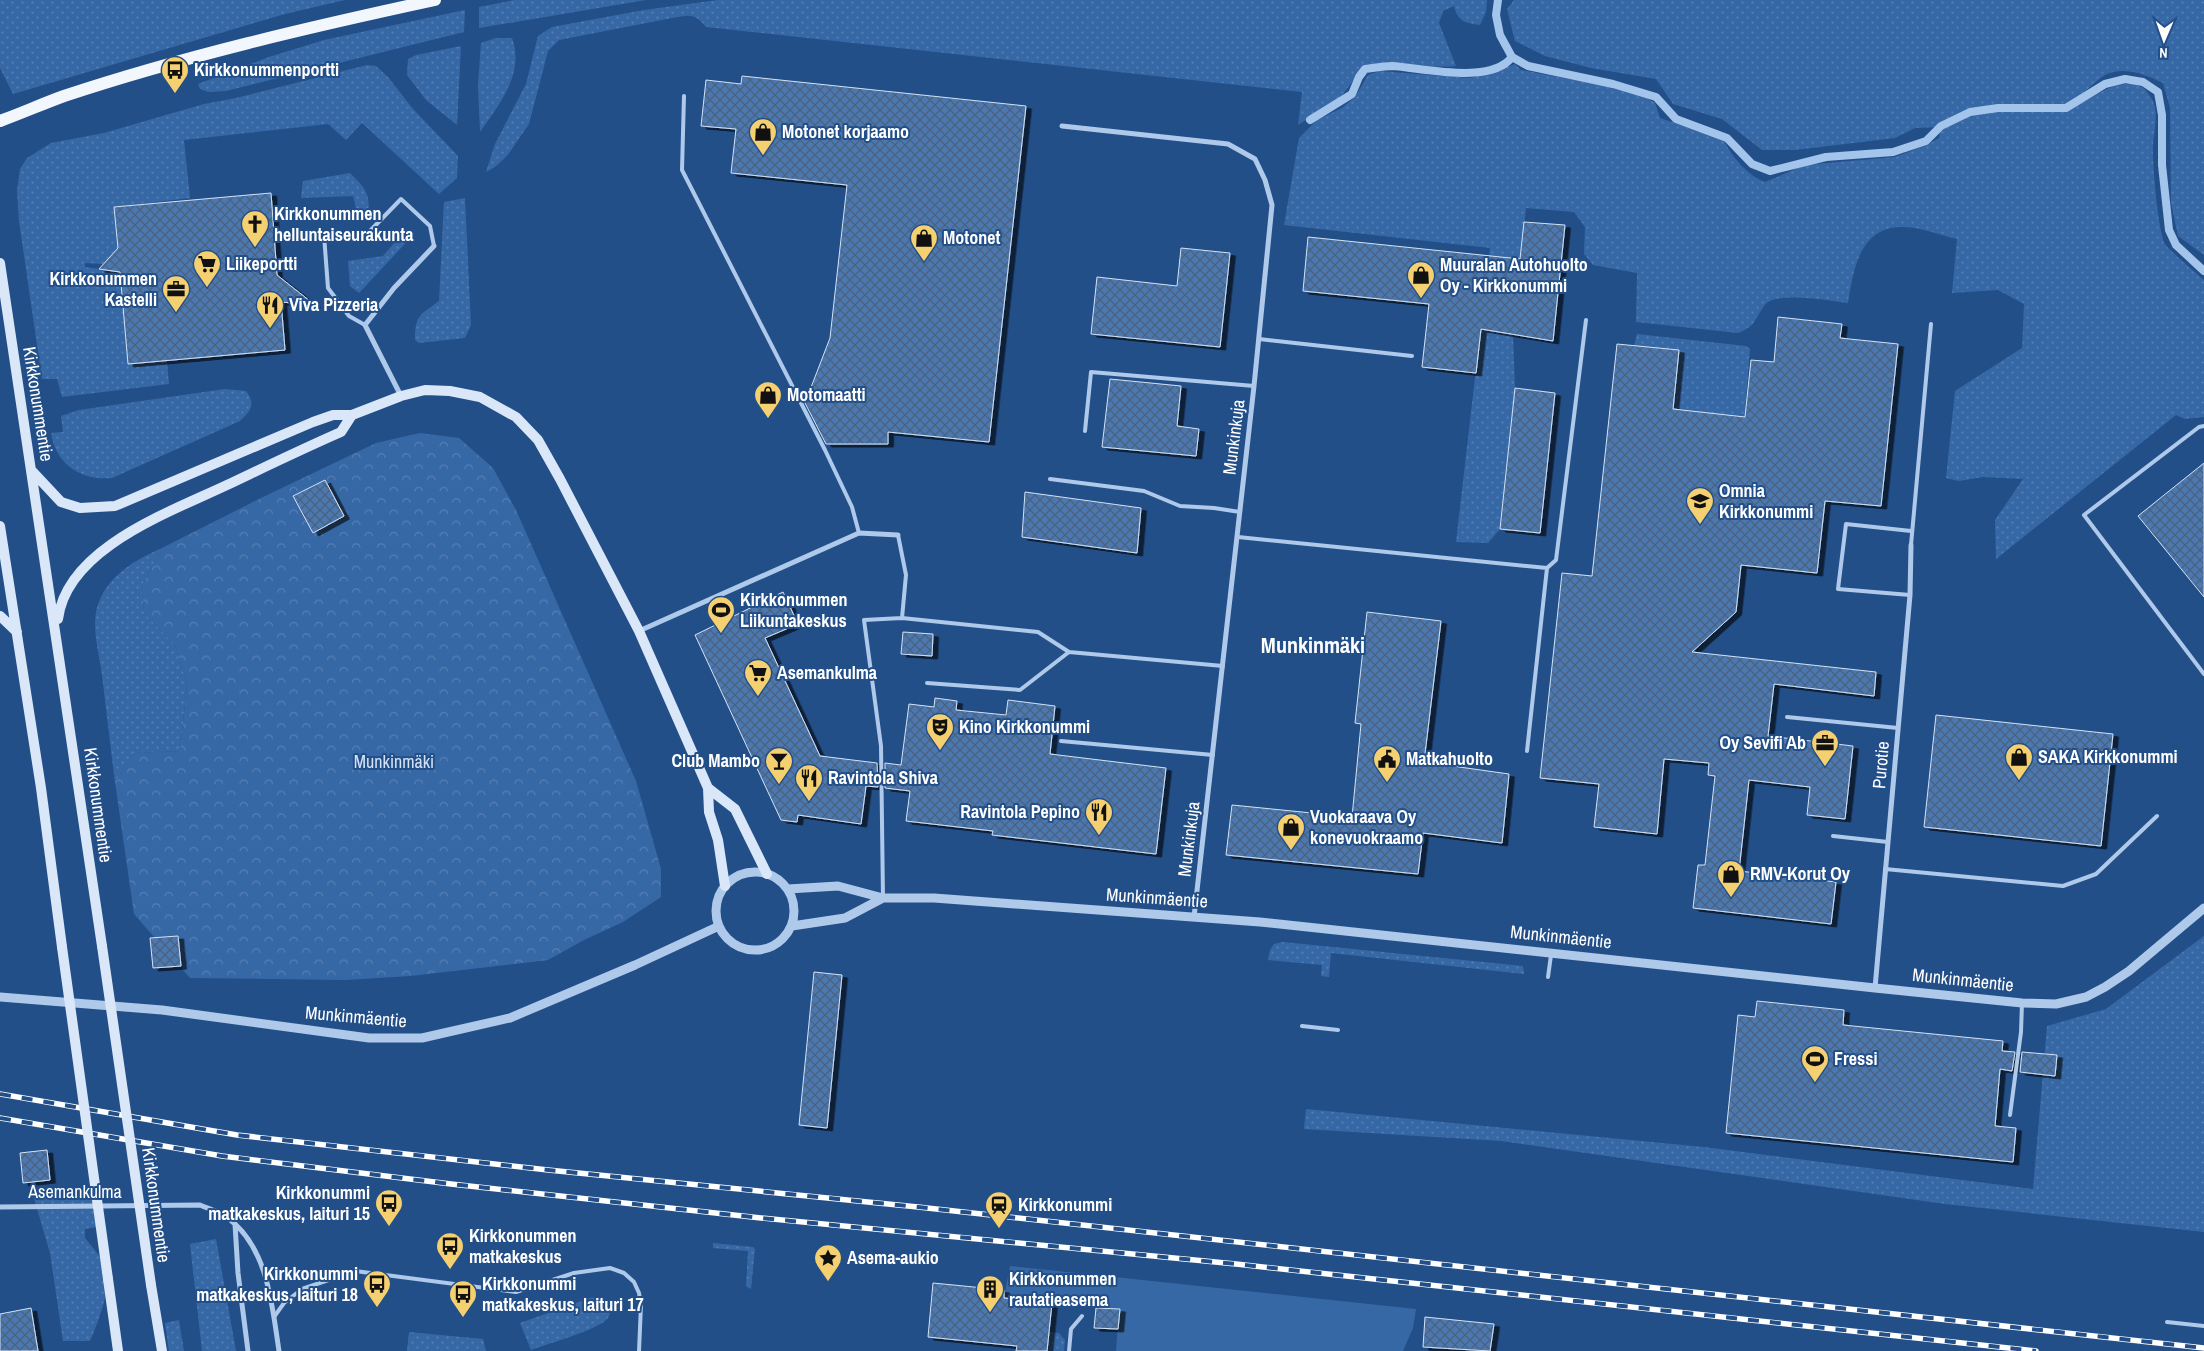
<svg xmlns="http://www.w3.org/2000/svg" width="2204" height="1351" viewBox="0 0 2204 1351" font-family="'Archivo Narrow',sans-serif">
	<defs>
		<pattern id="grass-dots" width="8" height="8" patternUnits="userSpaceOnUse" patternTransform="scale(1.25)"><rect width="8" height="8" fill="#3768a6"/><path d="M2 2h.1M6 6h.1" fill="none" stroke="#557fb3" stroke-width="1.8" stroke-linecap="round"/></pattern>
		<pattern id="forest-crowns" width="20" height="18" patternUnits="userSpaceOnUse" patternTransform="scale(1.25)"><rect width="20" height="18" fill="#3768a6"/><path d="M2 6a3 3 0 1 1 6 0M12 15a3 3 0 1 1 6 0" fill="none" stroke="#557fb3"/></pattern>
		<pattern id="building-cross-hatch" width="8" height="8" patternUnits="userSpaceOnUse" patternTransform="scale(1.25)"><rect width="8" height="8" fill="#4b78b1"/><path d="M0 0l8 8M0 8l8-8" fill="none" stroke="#4c627e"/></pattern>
		<filter id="shadow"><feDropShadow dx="5.5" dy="3" stdDeviation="0" flood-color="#0009"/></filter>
	</defs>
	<rect width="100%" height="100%" fill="#234f89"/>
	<path fill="url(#grass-dots)" d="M0,0H345L285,14L13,94L0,68Z
		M515,0H646L479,28V7Z
		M718,0H1487L1486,12L1480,25C1464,23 1458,21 1454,6L1443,11L1439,23L1456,66C1425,69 1395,59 1364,66L1337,102L1326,106L1298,125L1302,92L706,27C694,13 690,15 672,18L559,40L548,51L529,124L507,156L495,167L486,172L495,144L526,84L538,36L552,27L644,10Z
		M1514,0H2204V255L2178,236L2171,203L2170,108L2163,83C2147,75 2125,66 2107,74C2097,79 2077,99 2068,107C2089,102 2116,76 2140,86C2146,88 2154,101 2155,107C2157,118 2154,134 2153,145C2152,161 2158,232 2165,244C2168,249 2197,274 2204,280V417L2185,419L2176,415L1996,559L1995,520L2023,479L1983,477L1959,481L1946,478L1955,391L2022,348L2024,304L1998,290L1952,293L1957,239C1939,235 1918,226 1900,227C1859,228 1853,272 1848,303C1831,301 1774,290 1764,306C1754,320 1756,326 1738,333L1636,322L1637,273L1593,265L1584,254L1585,227L1574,212L1526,208L1513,334L1515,388L1500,529L1488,543L1456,542L1490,248L1284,225L1299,138L1317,120L1342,108L1355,97L1368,75L1379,71L1469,78L1494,72L1515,64L1521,70L1638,92L1655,103L1660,118L1724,140C1730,155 1748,176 1765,182L1805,165L1895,157L1927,145L1939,138L1941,127L1915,128L1895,138L1795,150H1762L1722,119L1673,104L1656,79L1591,68L1545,56L1515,41L1507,9Z
		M465,10L464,32L226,91L208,92L200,89L198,84L269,57L324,40Z
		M496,38H512C525,73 499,105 480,132L478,85L481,43Z
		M461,46L457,125L426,100L407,75L408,59L416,55Z
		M367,65L376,66L388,77L413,109L458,156L457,178L439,194L362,123L346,140L328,124L184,140L190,198L114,207L118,248L103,264L85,263V267L120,272L128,364L167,361L169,384L62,397L57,379H42L19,221L17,191L20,169L27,158L51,143L104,133L204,104L236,98Z
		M350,173C364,187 371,193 368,215L365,218L358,216L353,196L301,198L303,181Z
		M465,198L471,325L465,338L419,343L415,340C415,315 420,315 439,301L444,202Z
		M409,232L415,233L359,293L350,286L348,261L383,256L402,234Z
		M1637,334L1746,346L1750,349L1742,449L1673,409L1679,350L1634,346Z
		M225,389L246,391C256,404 251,411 240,421L112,478C82,481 56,465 51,433L63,432L61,416L79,410Z
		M162,548L142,585L144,613L175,645L187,683L180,751L134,753L115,782C110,744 106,706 101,668C98,650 92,626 97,608C106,576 135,560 162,548Z
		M2204,936V1232L1945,1204L1501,1141L1304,1129L1306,1109L1704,1147L2033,1189L2047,1026L2106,1009Z
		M1283,942L1523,966L1524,974L1331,953L1329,977L1321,976L1322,965L1268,960L1270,950L1274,944Z
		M97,1190L102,1226L85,1229V1238C93,1248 102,1257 106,1270C112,1287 97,1325 90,1341H63L50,1253L33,1195Z
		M216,1239L236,1351H202L190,1244Z
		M713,1243L753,1247L755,1249L751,1289L746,1286L748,1251L713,1248Z
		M599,1297C604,1299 608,1301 610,1307C611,1313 609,1318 605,1321C588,1333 552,1342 531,1350L520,1323L590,1298Z
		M179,1320L184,1351H169L165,1323Z
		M409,1332L483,1339L486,1351H407Z
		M1049,1332L1059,1333L1065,1340L1064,1351H1047Z"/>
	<path fill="url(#forest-crowns)" d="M420,433L459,438L493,468L516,510L636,781L661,869V897L623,922L584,940L548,960L410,976L346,980L190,978L134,914L115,782L134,753L180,751L187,683L175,645L144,613L142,585L162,548L261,498L376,443Z"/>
	<path fill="#3768a6" d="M1010,1266L1416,1309L1413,1328L1403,1351H1116L1119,1309L1004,1298Z"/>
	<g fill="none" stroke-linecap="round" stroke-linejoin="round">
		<path stroke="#a3c4eb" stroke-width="8" d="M1498,0L1496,15L1500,35L1512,57L1528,66L1613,84L1656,97L1676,119L1727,138L1752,164L1770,171L1826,157L1893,152L1926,141L1941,126L1970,112L1998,108H2066L2105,84L2125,79L2143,82L2158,92L2162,115V165L2169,230L2176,245L2204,271
			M1310,120L1352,94L1359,77L1365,69C1374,68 1384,66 1392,66C1424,68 1491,85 1512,57"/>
	</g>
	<path fill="url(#building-cross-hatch)" stroke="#d3e3f7" filter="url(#shadow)" d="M742,76L1026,106L989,442L888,432V444H826L805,403L830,338L847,185L731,173L736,129L701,126L706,80L741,84Z
		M271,193L277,275L315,305L281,302L285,350L128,364L120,272L99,269L118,248L114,207Z
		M1524,222L1565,225L1553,341L1481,329L1476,373L1422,367L1429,304L1303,291L1308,237L1520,259Z
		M1181,248L1230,253L1220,347L1091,334L1097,277L1177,286Z
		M1778,317L1842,324L1840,338L1898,344L1881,506L1825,501L1817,573L1741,565L1736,612L1692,652L1876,672L1874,696L1774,684L1768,736L1853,746L1845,819L1807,815L1810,787L1749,780L1739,871L1836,882L1831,924L1693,908L1698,865H1705L1715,776L1708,775L1709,763L1664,759L1657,834L1594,827L1599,784L1540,778L1562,573L1592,576L1617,344L1679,350L1673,409L1745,417L1751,360L1774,362Z
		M1110,379L1181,386L1177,426L1199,429L1196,456L1102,447Z
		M1515,388L1555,393L1540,533L1500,529Z
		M2204,463V597L2138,516Z
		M325,480L344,516L313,533L293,496Z
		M1025,492L1141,508L1137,553L1022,537Z
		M783,592L798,624L765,638L820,756L877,763L878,787L866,786L861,824L798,815L797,822L781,820L695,635Z
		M1367,612L1441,621L1424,762L1509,774L1502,843L1423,833L1418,874L1226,855L1232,805L1352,817L1361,724L1355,723Z
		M903,632L933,634L932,656L901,654Z
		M935,698L957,701L956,710L1006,715L1008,700L1055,706L1050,754L1166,768L1156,854L992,835L993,831L906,821L910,791L885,788V763L901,765L909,704L934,707Z
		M1936,715L2113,734L2101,846L1924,827Z
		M178,936L181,966L153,968L150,938Z
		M814,972L842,975L827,1128L799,1125Z
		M1757,1001L1844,1010L1843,1025L2003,1041L2002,1051L2015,1052L2012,1071L2000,1069L1995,1126L2016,1128L2013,1162L1726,1133L1738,1015L1755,1017Z
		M2022,1052L2057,1055L2055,1076L2020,1072Z
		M47,1150L50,1180L23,1183L20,1153Z
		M933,1283L1004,1290V1298L1052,1303L1047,1351H1016L1017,1346L928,1337Z
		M31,1308L38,1351H0V1314Z
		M1096,1308L1120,1309L1118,1329L1094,1328Z
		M1425,1317L1494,1324L1490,1351L1423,1347Z"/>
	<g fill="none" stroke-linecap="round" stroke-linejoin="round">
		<path stroke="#afc9ea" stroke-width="4" d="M684,96L682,170L825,450L852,507L859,533
			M365,325L349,316L328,288L324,235L368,233L401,199L430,226L434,246
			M1259,339L1412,356
			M2204,426L2199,427L2084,515L2204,674
			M1085,431L1091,372L1254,386
			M1050,479L1144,491L1180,506L1214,508L1240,512
			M898,535L906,575L902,618
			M1238,537L1547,568L1527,751
			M1911,545L1931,324
			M1547,568L1556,560L1586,320
			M1910,595L1838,589L1846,524L1911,531
			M927,683L1020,690L1069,652
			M1787,717L1898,728
			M1061,741L1213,755
			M1833,836L1888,842
			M1885,869L2063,886L2096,874L2157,816
			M883,898L881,746L864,620L902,618L1038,632L1069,652L1223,666
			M1548,977L1551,955
			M1302,1026L1338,1030
			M2010,1115L2021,1032L2022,1003
			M274,1317L284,1303L302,1289L355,1271L516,1292L574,1273L610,1268L624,1273L634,1282L639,1293L641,1305L639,1351
			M2167,1322L2204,1326
			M1069,1351L1071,1329L1082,1316"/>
		<path stroke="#afc9ea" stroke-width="5" d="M1062,126L1228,144L1255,159L1265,180L1272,205L1254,386L1194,917
			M401,396L365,325L394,288L434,246
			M639,631L859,533L898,535
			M1875,988L1910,595L1911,545
			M0,1207L200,1205C209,1209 220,1212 228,1218C268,1248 272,1305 279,1351
			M235,1224L238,1273L248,1351"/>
		<path stroke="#afc9ea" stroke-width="9" d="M716 911a39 39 0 1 1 78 0a39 39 0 1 1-78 0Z
			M788,889L838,886L883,898H934L1260,922L1875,988L2022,1003L2056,1004L2086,997L2105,987L2129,971L2204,908
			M792,926L845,918L883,898
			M0,997L162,1010L369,1038H422L510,1018L635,965L719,926"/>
		<path stroke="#dae7f8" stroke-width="10" d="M0,263L102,946
			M31,470L61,502L80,508L115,506L313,422L333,415H352L401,396L425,390L450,391L480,397L516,417L538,440L560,479L639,631L708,788L709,812L718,840L725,886
			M0,526L41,788L62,947
			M0,616L17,632
			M58,619C67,548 170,512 227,485C265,467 302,449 341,432L352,415
			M708,788L735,809L767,874
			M108,1279L118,1351
			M151,1285L162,1351"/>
		<path stroke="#f2f7fe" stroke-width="12" d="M0,121C22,113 42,104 64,96C185,56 310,27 435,0"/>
		<g stroke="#fff" stroke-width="5.5">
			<path id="rail" d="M0,1094L237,1135L548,1170L918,1207L2204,1348
				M0,1118L222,1156L451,1184L761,1218L1236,1264L2036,1351"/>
		</g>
		<use href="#rail" stroke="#234f89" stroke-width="4" stroke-dasharray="11" stroke-linecap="butt"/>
		<path stroke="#dae7f8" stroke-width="10" d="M102,946L151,1285
			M62,947L108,1279"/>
	</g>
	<defs>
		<g id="bus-pin" transform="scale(1.4375)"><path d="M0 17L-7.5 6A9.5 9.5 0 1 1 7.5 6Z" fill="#f5d071" stroke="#234f89"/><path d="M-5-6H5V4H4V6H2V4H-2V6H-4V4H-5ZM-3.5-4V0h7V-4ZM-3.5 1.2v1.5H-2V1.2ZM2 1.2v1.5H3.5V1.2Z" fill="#111"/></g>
		<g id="shop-pin" transform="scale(1.4375)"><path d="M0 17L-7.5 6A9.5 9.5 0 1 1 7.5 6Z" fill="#f5d071" stroke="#234f89"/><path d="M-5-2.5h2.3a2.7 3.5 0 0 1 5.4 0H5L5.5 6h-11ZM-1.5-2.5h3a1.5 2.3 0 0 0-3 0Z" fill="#111"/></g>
		<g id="church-pin" transform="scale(1.4375)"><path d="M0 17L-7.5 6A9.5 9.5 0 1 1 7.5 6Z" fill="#f5d071" stroke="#234f89"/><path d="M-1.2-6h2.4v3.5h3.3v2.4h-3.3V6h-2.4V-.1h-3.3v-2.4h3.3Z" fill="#111"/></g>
		<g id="supermarket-pin" transform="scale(1.4375)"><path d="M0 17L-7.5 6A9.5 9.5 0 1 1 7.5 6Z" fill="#f5d071" stroke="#234f89"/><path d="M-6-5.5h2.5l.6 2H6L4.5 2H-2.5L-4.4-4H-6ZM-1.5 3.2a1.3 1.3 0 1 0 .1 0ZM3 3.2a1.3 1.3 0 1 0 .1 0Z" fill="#111"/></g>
		<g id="office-pin" transform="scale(1.4375)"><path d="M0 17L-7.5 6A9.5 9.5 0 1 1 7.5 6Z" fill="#f5d071" stroke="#234f89"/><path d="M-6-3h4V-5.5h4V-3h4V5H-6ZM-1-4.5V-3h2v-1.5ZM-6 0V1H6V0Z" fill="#111"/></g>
		<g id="restaurant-pin" transform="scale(1.4375)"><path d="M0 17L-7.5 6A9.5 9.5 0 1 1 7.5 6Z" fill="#f5d071" stroke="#234f89"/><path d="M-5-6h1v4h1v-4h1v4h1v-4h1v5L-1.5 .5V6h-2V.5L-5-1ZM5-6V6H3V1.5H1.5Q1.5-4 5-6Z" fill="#111"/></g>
		<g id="school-pin" transform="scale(1.4375)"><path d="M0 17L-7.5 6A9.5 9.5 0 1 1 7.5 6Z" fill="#f5d071" stroke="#234f89"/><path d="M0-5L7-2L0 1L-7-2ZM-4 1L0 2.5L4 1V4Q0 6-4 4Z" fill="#111"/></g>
		<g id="stadium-pin" transform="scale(1.4375)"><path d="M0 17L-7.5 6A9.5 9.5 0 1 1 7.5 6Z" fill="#f5d071" stroke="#234f89"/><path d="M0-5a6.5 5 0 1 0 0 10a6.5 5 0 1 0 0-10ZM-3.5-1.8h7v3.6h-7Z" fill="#111"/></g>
		<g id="theatre-pin" transform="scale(1.4375)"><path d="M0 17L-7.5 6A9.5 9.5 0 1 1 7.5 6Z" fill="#f5d071" stroke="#234f89"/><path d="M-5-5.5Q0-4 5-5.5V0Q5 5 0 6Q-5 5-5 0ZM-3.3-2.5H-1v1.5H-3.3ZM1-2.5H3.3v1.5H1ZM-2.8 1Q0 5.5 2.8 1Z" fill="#111"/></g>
		<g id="civic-pin" transform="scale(1.4375)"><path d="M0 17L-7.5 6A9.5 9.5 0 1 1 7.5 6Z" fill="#f5d071" stroke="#234f89"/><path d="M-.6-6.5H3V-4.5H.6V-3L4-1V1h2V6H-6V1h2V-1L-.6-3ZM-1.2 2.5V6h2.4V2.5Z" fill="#111"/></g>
		<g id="bar-pin" transform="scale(1.4375)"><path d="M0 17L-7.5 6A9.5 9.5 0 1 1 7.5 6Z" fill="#f5d071" stroke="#234f89"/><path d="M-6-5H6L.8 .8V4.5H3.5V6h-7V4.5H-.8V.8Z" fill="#111"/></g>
		<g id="station-pin" transform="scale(1.4375)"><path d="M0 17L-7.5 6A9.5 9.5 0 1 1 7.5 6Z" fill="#f5d071" stroke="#234f89"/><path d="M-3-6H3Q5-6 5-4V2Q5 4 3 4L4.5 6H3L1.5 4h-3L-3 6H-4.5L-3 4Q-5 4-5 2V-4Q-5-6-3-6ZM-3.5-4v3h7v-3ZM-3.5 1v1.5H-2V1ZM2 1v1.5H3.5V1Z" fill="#111"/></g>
		<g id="sight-pin" transform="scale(1.4375)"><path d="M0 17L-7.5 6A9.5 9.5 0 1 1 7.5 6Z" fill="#f5d071" stroke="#234f89"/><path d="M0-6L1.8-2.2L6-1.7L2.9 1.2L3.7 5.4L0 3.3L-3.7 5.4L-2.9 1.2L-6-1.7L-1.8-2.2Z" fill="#111"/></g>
		<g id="building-pin" transform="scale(1.4375)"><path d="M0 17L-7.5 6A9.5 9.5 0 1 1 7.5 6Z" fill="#f5d071" stroke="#234f89"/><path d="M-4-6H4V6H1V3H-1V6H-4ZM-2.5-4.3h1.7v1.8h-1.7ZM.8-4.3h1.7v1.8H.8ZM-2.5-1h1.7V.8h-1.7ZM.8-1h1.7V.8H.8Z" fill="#111"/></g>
	</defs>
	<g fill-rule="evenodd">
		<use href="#bus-pin" x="175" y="70"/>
		<use href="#shop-pin" x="763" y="132"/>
		<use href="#church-pin" x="255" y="224"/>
		<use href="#shop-pin" x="924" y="238"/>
		<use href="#supermarket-pin" x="207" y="264"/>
		<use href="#shop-pin" x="1421" y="275"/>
		<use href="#office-pin" x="176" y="289"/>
		<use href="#restaurant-pin" x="270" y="305"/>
		<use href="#shop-pin" x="768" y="395"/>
		<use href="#school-pin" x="1700" y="501"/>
		<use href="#stadium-pin" x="721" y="610"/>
		<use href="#supermarket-pin" x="758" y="673"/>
		<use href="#theatre-pin" x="940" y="727"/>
		<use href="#office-pin" x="1825" y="743"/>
		<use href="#shop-pin" x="2019" y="757"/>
		<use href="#civic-pin" x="1387" y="759"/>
		<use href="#bar-pin" x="779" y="761"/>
		<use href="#restaurant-pin" x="809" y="778"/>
		<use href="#restaurant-pin" x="1099" y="812"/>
		<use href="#shop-pin" x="1291" y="827"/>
		<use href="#shop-pin" x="1731" y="874"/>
		<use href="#stadium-pin" x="1815" y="1059"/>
		<use href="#bus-pin" x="389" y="1203"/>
		<use href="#station-pin" x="999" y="1205"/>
		<use href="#bus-pin" x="450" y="1246"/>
		<use href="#sight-pin" x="828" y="1258"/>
		<use href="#bus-pin" x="377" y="1284"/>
		<use href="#building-pin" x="990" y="1289"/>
		<use href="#bus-pin" x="463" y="1294"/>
	</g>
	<g text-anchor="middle" stroke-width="4" stroke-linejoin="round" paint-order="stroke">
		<g font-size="18" font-weight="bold" fill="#fff" stroke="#234f89" text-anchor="start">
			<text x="194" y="76">Kirkkonummenportti</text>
			<text x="782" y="138">Motonet korjaamo</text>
			<text x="274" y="220">Kirkkonummen<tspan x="274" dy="21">helluntaiseurakunta</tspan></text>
			<text x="943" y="244">Motonet</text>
			<text x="226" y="270">Liikeportti</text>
			<text x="1440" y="271">Muuralan Autohuolto<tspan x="1440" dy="21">Oy - Kirkkonummi</tspan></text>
			<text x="157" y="285" text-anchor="end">Kirkkonummen<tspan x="157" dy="21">Kastelli</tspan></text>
			<text x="289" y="311">Viva Pizzeria</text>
			<text x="787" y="401">Motomaatti</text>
			<text x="1719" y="497">Omnia<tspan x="1719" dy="21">Kirkkonummi</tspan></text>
			<text x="740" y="606">Kirkkonummen<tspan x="740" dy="21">Liikuntakeskus</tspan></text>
			<text x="777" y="679">Asemankulma</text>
			<text x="959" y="733">Kino Kirkkonummi</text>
			<text x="1806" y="749" text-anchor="end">Oy Sevifi Ab</text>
			<text x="2038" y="763">SAKA Kirkkonummi</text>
			<text x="1406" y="765">Matkahuolto</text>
			<text x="760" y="767" text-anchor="end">Club Mambo</text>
			<text x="828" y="784">Ravintola Shiva</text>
			<text x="1080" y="818" text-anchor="end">Ravintola Pepino</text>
			<text x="1310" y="823">Vuokaraava Oy<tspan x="1310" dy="21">konevuokraamo</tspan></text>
			<text x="1750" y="880">RMV-Korut Oy</text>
			<text x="1834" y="1065">Fressi</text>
			<text x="370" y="1199" text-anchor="end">Kirkkonummi<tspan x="370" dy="21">matkakeskus, laituri 15</tspan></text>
			<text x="1018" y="1211">Kirkkonummi</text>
			<text x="469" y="1242">Kirkkonummen<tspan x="469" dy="21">matkakeskus</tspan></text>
			<text x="847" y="1264">Asema-aukio</text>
			<text x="358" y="1280" text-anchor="end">Kirkkonummi<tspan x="358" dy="21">matkakeskus, laituri 18</tspan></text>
			<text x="1009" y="1285">Kirkkonummen<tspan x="1009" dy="21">rautatieasema</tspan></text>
			<text x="482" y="1290">Kirkkonummi<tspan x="482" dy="21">matkakeskus, laituri 17</tspan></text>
		</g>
		<g font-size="18" fill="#fff" stroke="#234f89">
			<text transform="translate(38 404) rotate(81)" y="6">Kirkkonummentie</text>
			<text transform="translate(1234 437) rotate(-83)" y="6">Munkinkuja</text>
			<text transform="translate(1881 765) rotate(-85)" y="6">Purotie</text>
			<text transform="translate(98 805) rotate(82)" y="6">Kirkkonummentie</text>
			<text transform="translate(1189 839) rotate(-83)" y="6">Munkinkuja</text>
			<text transform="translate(1157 898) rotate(4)" y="6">Munkinmäentie</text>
			<text transform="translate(1561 937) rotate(6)" y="6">Munkinmäentie</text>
			<text transform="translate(1963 980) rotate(6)" y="6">Munkinmäentie</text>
			<text transform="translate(356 1017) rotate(5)" y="6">Munkinmäentie</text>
			<text x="75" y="1198">Asemankulma</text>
			<text transform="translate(156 1205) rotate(82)" y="6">Kirkkonummentie</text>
		</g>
		<g font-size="18" fill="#d3e3f7" stroke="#234f89">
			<text x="394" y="768">Munkinmäki</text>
		</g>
		<g font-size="22" font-weight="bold" fill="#fff" stroke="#234f89">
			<text x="1313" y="653">Munkinmäki</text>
		</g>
	</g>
	<g transform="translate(2164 40) rotate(182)" stroke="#234f89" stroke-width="4" paint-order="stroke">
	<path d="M0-4L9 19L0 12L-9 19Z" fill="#ffffff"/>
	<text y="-8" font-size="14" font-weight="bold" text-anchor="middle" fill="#ffffff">N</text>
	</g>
</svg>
